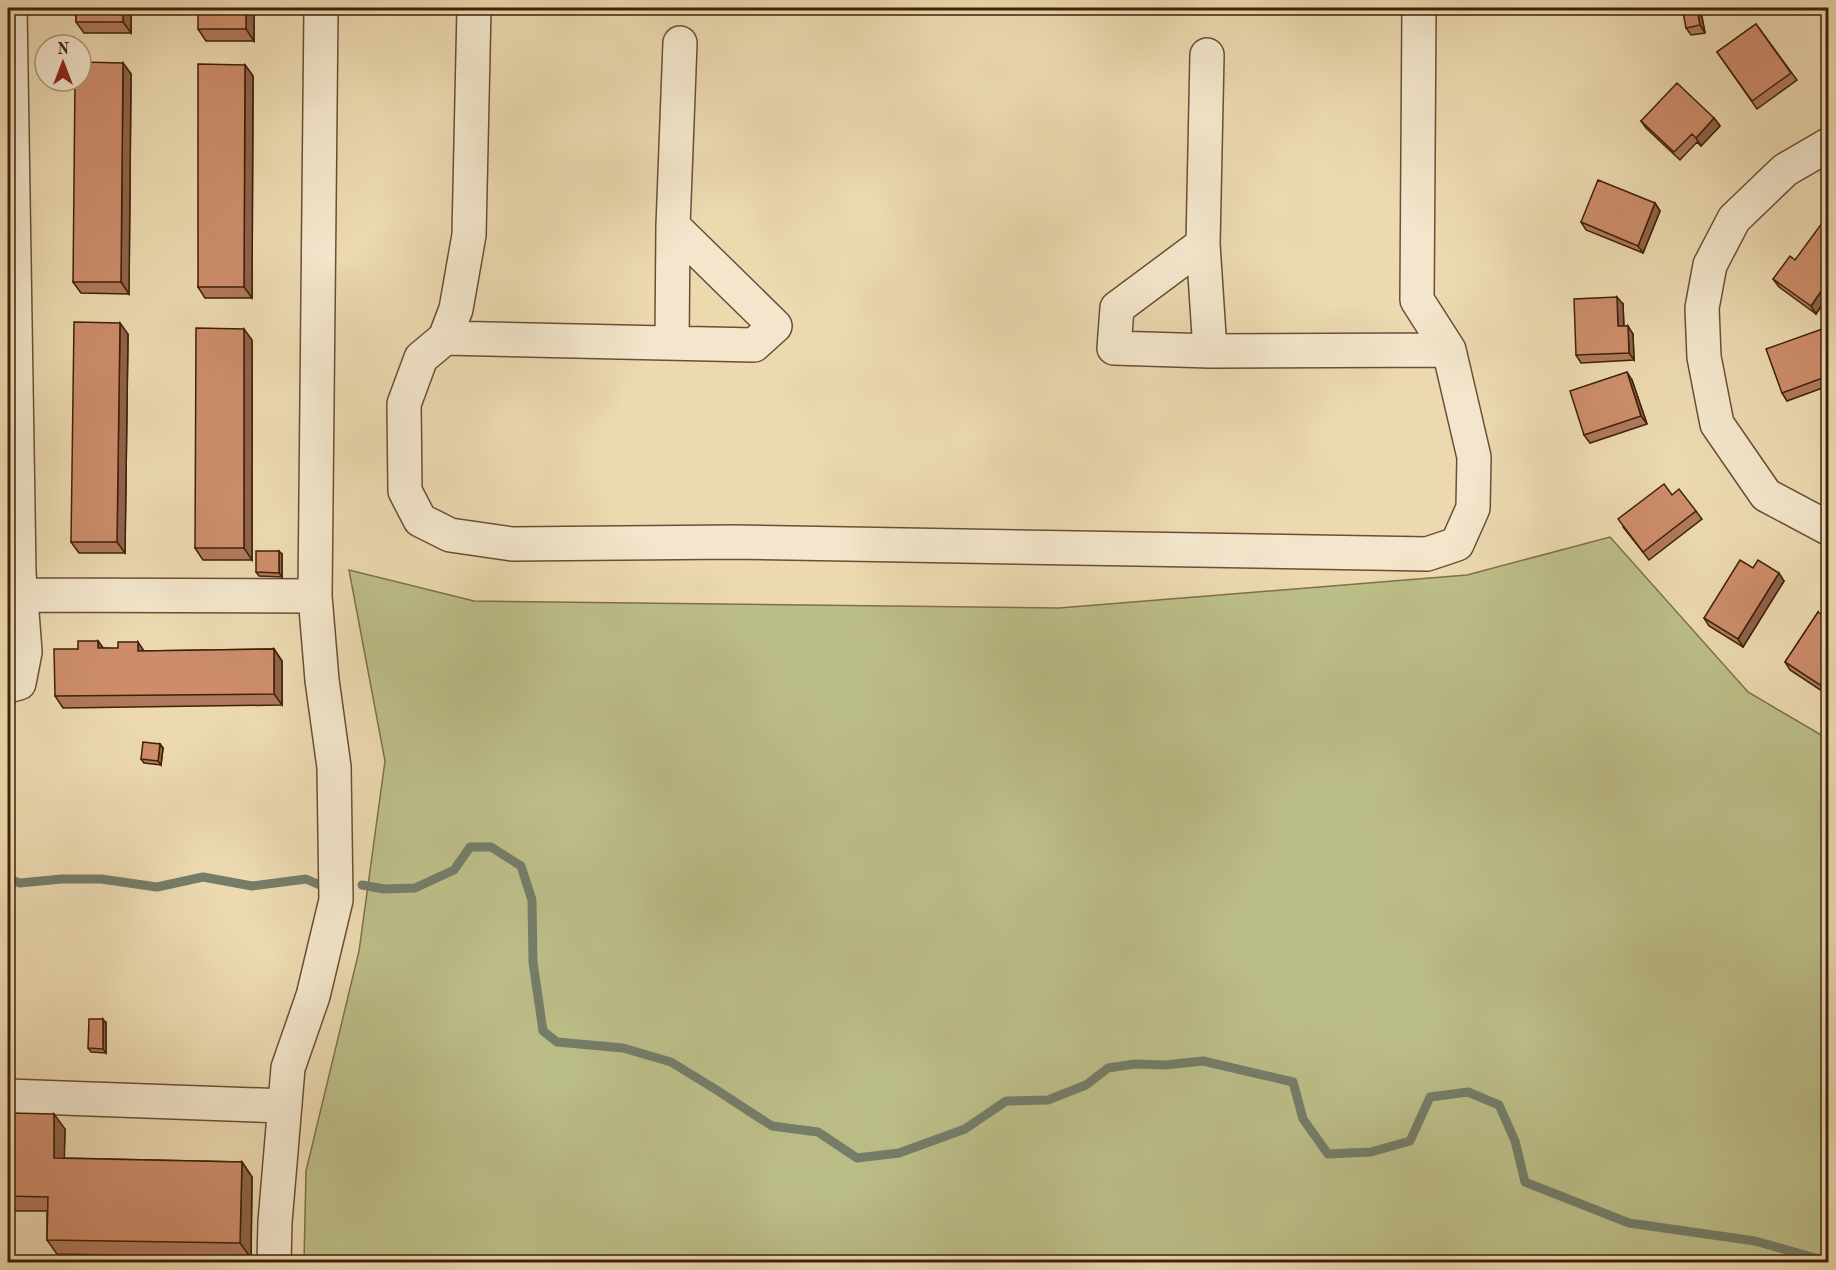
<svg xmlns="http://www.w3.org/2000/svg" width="1836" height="1270" viewBox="0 0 1836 1270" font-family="'Old Standard TT',serif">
	<rect width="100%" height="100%" fill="#ecd9b0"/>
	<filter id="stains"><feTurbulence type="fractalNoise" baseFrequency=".00333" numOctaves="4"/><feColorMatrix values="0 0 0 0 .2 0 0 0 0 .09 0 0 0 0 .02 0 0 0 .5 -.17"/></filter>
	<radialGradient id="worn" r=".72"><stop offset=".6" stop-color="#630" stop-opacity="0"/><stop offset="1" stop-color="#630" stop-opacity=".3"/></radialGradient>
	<path fill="#bcbe88" stroke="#7e7049" stroke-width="1.5" d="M1610,537L1748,692L1828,739V1262H304L306,1171L359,951L385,761L349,570L474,601L1059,608L1467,575Z"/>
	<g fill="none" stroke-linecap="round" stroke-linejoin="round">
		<path stroke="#757d69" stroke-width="9" d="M8,879L20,883L62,879H101L157,887L203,877L252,886L306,879L322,886
			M362,885L384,889L415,888L454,870L470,847H491L521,866L532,900L533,962L543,1031L557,1042L623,1048L671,1062L715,1089L772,1126L818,1132L857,1158L899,1153L965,1129L1006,1101L1048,1100L1086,1085L1108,1068L1135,1064L1165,1065L1203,1061L1293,1082L1303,1119L1328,1154L1371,1152L1410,1141L1430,1097L1468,1092L1499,1105L1515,1141L1525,1182L1629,1223L1755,1241L1819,1259L1824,1262"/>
		<g stroke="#6a4f34" stroke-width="36">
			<path id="street" d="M474,8L469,235L456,309L445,338L421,358L404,404L405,491L420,520L450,535L512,544L734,542L1427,554L1457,544L1473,508L1474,457L1449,350L1417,300L1419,8
				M1207,55L1203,244L1210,351
				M1828,145L1785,170L1734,219L1710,265L1702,308L1704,357L1717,424L1766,495L1828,528
				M1203,244L1117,308L1114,348L1210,351L1449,350
				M445,338L754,345L775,326L673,226
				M672,343L673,226L680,43
				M21,595L315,596
				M8,686L19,683L25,652L19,573L10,8
				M8,1096L285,1106
				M274,1262L275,1222L288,1068L313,996L336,900L334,767L322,680L315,596L321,8"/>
		</g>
		<use href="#street" stroke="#f3e6cc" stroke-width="33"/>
	</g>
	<path fill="#b0795c" stroke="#3f210a" stroke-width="1.5" d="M76,8H131V33H84L76,22Z
		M254,8V41H206L198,29Z
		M1697,9L1702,17L1705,33L1691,35L1686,28Z
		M1756,24L1797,80L1757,109L1717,52Z
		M123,63L131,74L129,294L81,293L73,282Z
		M245,65L253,76L252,298H205L198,287Z
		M1714,118L1720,126L1701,146L1697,142L1680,160L1646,128L1641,121Z
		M1655,203L1660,211L1643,253L1586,230L1581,222Z
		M1828,228V296L1816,314L1779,287L1773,279L1795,260Z
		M1623,304L1624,326L1633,334L1634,360L1581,363L1576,355Z
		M1825,328L1828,334V386L1787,401L1782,393Z
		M128,334L125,553H79L71,542Z
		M252,340V560H203L195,548Z
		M1632,380L1647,424L1590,443L1584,435Z
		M1672,495L1696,511L1702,519L1649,560L1623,527Z
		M282,554V577L259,576L256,572Z
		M1753,568L1784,581L1743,647L1709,626L1704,618Z
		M1818,612L1828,695L1790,670L1785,662Z
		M98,641L103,648L144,651L274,649L282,661V705L63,708L55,696L78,649Z
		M160,744L163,748L161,765L144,763L141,759Z
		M106,1023V1053L91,1052L88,1048Z
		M8,1113L65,1129L64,1158L242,1162L252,1177L251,1258L57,1254L47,1240V1211H8Z"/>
	<path fill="#90634b" stroke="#3f210a" stroke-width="1.5" d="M123,8H131V33L123,22Z
		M246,8H254V41L246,29Z
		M1697,9L1702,17L1705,33L1700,25Z
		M123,63L131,74L129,294L121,282Z
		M245,65L253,76L252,298L244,287Z
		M1714,118L1720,126L1701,146L1696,138Z
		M1655,203L1660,211L1643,253L1638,246Z
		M1828,281V296L1816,314L1811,306Z
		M1617,297L1623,304L1624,334L1618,326Z
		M120,323L128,334L125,553L117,542Z
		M1628,326L1633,334L1634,360L1629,353Z
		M244,329L252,340V560L244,548Z
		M1627,372L1632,380L1647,424L1641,416Z
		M279,551L282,554V577L279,573Z
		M1779,573L1784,581L1743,647L1738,639Z
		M98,641L106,652L98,648Z
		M138,642L146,654L138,651Z
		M274,649L282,661V705L274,694Z
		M1828,679V695L1823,687Z
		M160,744L163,748L161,765L158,761Z
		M103,1019L106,1023V1053L103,1049Z
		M54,1114L65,1129L64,1173L54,1158Z
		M242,1162L252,1177L251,1258L240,1243Z"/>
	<path fill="#cd8d6b" stroke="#3f210a" stroke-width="1.5" d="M76,8H123V22H76Z
		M198,8H246V29H198Z
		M1697,9L1700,25L1686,28L1683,12Z
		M1756,24L1791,73L1752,101L1717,52Z
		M81,62L123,63L121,282H73L75,81H81Z
		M198,64L245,65L244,287H198Z
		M1677,83L1714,118L1696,138L1692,134L1674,152L1641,121Z
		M1598,180L1655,203L1638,246L1581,222Z
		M1822,223L1828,228V281L1811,306L1773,279L1790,256L1795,260Z
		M1617,297L1618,326H1628L1629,353L1576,355L1574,299Z
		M74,322L120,323L117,542H71Z
		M196,328L244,329V548H195Z
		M1825,328L1828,339V376L1782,393L1766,349Z
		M1627,372L1641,416L1584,435L1570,391Z
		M1664,484L1672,495L1679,489L1696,511L1643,552L1618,519Z
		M256,551H279V573L256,572Z
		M1740,560L1753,568L1758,560L1779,573L1738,639L1704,618Z
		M1818,612L1828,619V679L1823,687L1785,662Z
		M78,641H98V648H118V642H138V651L274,649V694L55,696L54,649H78Z
		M143,742L160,744L158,761L141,759Z
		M89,1019H103V1049L88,1048Z
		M8,1113L54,1114V1158L242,1162L240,1243L47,1240L48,1197L8,1196Z"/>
	<rect width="1836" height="1270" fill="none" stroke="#ecd9b0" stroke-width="30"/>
	<rect x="9" y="9" width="1818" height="1252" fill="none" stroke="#3f210a" stroke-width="3"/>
	<rect x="15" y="15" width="1806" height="1240" fill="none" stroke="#3f210a" stroke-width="1.5"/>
	<g transform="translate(63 63)"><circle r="28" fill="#f3e6cc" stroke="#ab977e" stroke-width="1.5"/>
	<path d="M0-4.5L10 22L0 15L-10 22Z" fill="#8f2418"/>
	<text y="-9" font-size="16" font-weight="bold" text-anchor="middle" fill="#3f210a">N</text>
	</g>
	<rect width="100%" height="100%" filter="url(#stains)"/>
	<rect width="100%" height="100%" fill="url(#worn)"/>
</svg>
